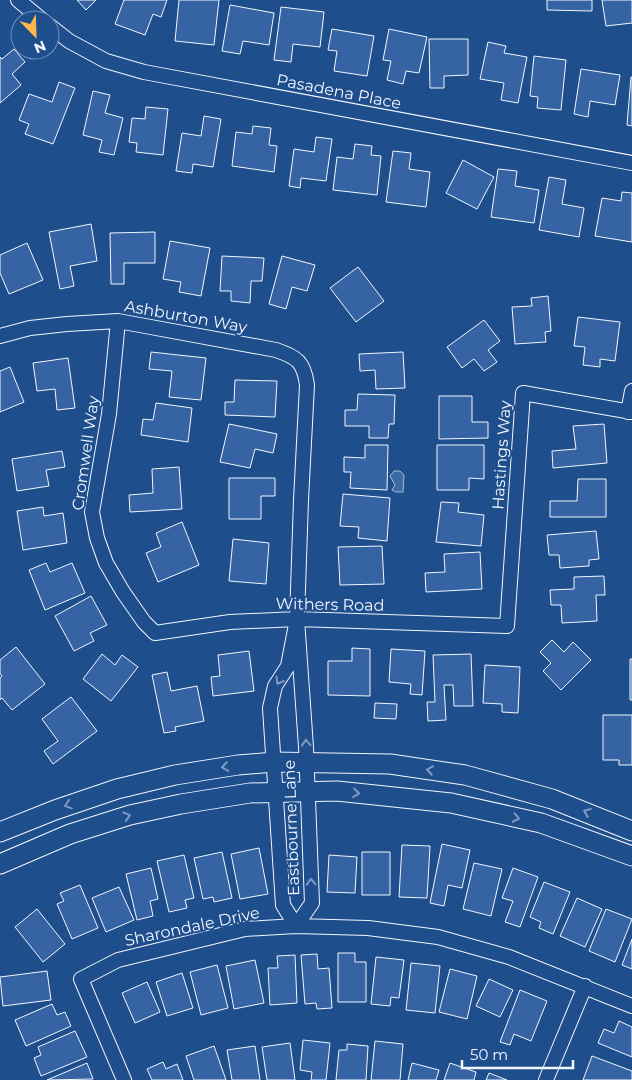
<svg xmlns="http://www.w3.org/2000/svg" width="632" height="1080" viewBox="0 0 632 1080" font-family="Montserrat,sans-serif">
	<rect width="100%" height="100%" fill="#1f4e8c"/>
	<path fill="#3b69a3" stroke="#a8bbd7" d="M394,471H400L404,475L403,492H396L392,490L395,485L390,476Z"/>
	<path fill="#3563a3" stroke="#f2f6ff" d="M77,0H96L86,10Z
		M124,0H167L161,17L153,14L145,35L115,24Z
		M179,0H219L214,45L175,41Z
		M547,0H592V11L547,10Z
		M602,0H632V23L606,26Z
		M230,5L274,13L269,45L243,41L240,54L222,51Z
		M281,7L324,12L320,47L293,44L291,62L274,60Z
		M332,29L374,36L367,76L334,71L337,51L328,50Z
		M389,29L427,37L419,73L406,71L403,84L387,80L391,61L383,60Z
		M429,39H468V75L444,76V88H430Z
		M488,42L506,46L504,53L527,57L518,103L501,100L504,83L480,79Z
		M14,49L25,62L12,74L21,85L0,103V57L2,59Z
		M534,56L566,60L561,110L537,108L538,97L530,96Z
		M581,69L620,75L615,105L590,101L588,117L574,114Z
		M631,77H632V126L627,125Z
		M59,82L75,88L53,144L25,134L29,124L19,120L29,94L52,102Z
		M93,91L110,95L105,113L123,118L114,155L99,152L102,140L83,135Z
		M146,107L168,109L163,155L136,152L137,143L129,142L132,118L145,119Z
		M204,116L221,119L213,167L193,164L192,173L176,171L182,133L201,136Z
		M253,126L271,128L269,145L277,146L274,172L232,166L236,132L252,134Z
		M316,137L332,139L326,181L301,178L300,188L289,186L294,149L314,152Z
		M355,144L372,146L371,155L381,156L377,195L333,190L337,157L353,159Z
		M393,151L411,153L409,169L430,172L426,207L386,202Z
		M463,160L494,177L477,209L446,193Z
		M498,169L517,171L515,186L539,190L534,223L491,217Z
		M549,177L566,180L562,204L584,208L579,237L539,230Z
		M622,192L632,193V242L595,236L602,198L621,201Z
		M91,224L97,261L70,266L74,286L60,289L49,232Z
		M155,232V263H124V284H111L110,233Z
		M170,241L210,248L201,296L179,292L181,282L163,279Z
		M27,243L43,280L9,294L0,273V255Z
		M222,256L264,258L262,281H251L250,303L231,301V291H220Z
		M282,256L315,265L307,291L292,287L286,309L269,304Z
		M358,267L384,301L356,322L330,288Z
		M548,296L551,331L545,332L546,342L515,344L512,307L532,306L531,298Z
		M578,317L620,322L615,361L600,359V367L583,365L585,347L574,346Z
		M484,320L500,341L488,350L497,362L484,371L474,359L462,368L447,347Z
		M151,352L206,358L201,400L169,397L172,371L149,369Z
		M403,352L405,388L376,389L375,370L360,371L359,354Z
		M68,358L75,408L57,410L55,389L37,391L33,363Z
		M10,367L24,402L0,412V371Z
		M235,380L277,381L275,417L225,415V402H234Z
		M358,394L395,395L394,424H389L388,438H369V426H345V410H357Z
		M439,396H472V422H488V438L439,439Z
		M156,403L192,408L188,442L141,435L143,419L153,420Z
		M229,424L277,434L273,453L255,449L250,468L220,462Z
		M604,424L607,463L553,468L552,451L576,449L573,426Z
		M365,445H388L387,490L350,488L351,472H344V457L365,458Z
		M437,445H484V479L469,478V490H437Z
		M62,451L65,467L46,470L49,486L17,491L12,459Z
		M179,467L182,509L130,512L129,495L153,493L152,469Z
		M229,478H275V496H261V519H229Z
		M578,479H606V517H550V501H577Z
		M343,494L390,498L387,541L358,538L359,527L340,526Z
		M441,502L459,503L458,512L484,515L481,546L436,542Z
		M43,507L44,516L63,513L67,543L23,550L17,511Z
		M182,522L199,565L158,582L146,553L161,547L156,533Z
		M596,531L599,559L589,560V566L560,568L559,555H549L547,535Z
		M233,539L269,543L266,584L229,581Z
		M382,546L384,584L340,585L338,547Z
		M480,552L482,589L426,592L425,573L445,572L444,554Z
		M46,563L50,572L72,563L85,593L45,610L29,570Z
		M604,576L605,595H596L597,621L562,623L561,605H551L550,590L574,589V577Z
		M91,596L107,625L90,633L94,641L74,651L55,616Z
		M552,640L564,652L573,642L591,660L561,690L543,671L551,663L540,652Z
		M16,647L45,684L12,710L2,698L0,700V678L2,676L0,673V660Z
		M352,648L370,649V696L328,695V661H352Z
		M391,649L425,651L422,695L410,694L411,684L389,682Z
		M249,651L254,691L213,696L211,677L220,676L218,655Z
		M102,654L115,665L122,655L138,667L111,701L83,679Z
		M471,654L473,706H454L453,685H444L446,720L428,721L427,702H435L433,655Z
		M630,659H632V700H630Z
		M485,665L520,667L518,713L502,712V704L483,703Z
		M167,672L171,691L197,686L204,721L175,727L176,731L164,733L152,675Z
		M71,697L97,731L53,764L44,751L58,741L42,719Z
		M375,703L397,704L396,719L374,718Z
		M603,715H632V765H619V760H603Z
		M442,844L470,850L462,888L448,885L444,906L430,903Z
		M402,845L430,846L427,898L399,897Z
		M259,848L268,894L240,899L231,854Z
		M222,852L232,898L214,902L213,897L203,899L194,858Z
		M362,852H390V895H362Z
		M184,855L194,898L185,900L187,908L169,912L157,861Z
		M329,855L357,857L355,893L327,892Z
		M474,863L502,869L491,916L463,909Z
		M151,868L158,899L150,901L153,916L137,920L126,874Z
		M513,868L538,877L520,927L505,922L513,901L502,898Z
		M544,882L570,892L553,934L539,928L541,922L530,917Z
		M80,885L98,928L72,939L57,904L64,901L60,893Z
		M119,887L134,920L106,932L92,898Z
		M577,898L602,909L585,947L560,936Z
		M37,909L65,944L43,962L15,927Z
		M606,909L632,919L615,962L589,951Z
		M632,939V969L622,965Z
		M338,953H355V962H366V1002H338Z
		M317,954L318,969L329,968L332,1008L317,1009L316,1003L305,1004L301,955Z
		M295,955L297,1003L270,1005L268,968H278L277,956Z
		M376,957L404,960L399,998L391,997L390,1006L371,1004Z
		M255,960L264,1003L234,1009L226,966Z
		M411,963L440,966L435,1013L406,1010Z
		M217,965L228,1008L201,1015L190,972Z
		M450,969L477,976L467,1019L439,1012Z
		M47,971L51,1000L3,1006L0,977Z
		M182,973L193,1008L167,1016L156,982Z
		M489,979L513,990L500,1017L476,1006Z
		M147,982L160,1012L135,1023L122,993Z
		M520,990L547,1001L531,1041L514,1034L510,1045L500,1042Z
		M52,1004L57,1015L65,1012L71,1026L26,1046L15,1020Z
		M619,1021L632,1027V1057L598,1043L604,1029L614,1033Z
		M75,1031L87,1057L41,1076L34,1058L41,1055L38,1047Z
		M303,1040L330,1043L326,1080H311L312,1072L300,1070Z
		M375,1041L403,1044L400,1080H371Z
		M290,1043L295,1080H267L262,1047Z
		M347,1044L368,1046L366,1080H336L339,1050H347Z
		M214,1046L226,1080H194L186,1056Z
		M255,1046L260,1080H232L227,1050Z
		M592,1056L632,1071V1080H583Z
		M163,1062L166,1069L177,1064L183,1080H152L147,1069Z
		M87,1063L93,1079L47,1080Z
		M412,1063L439,1070L436,1080H408Z
		M450,1063L476,1072L474,1080H444Z
		M489,1073L507,1080H486Z"/>
	<g fill="none" stroke-linecap="round" stroke-linejoin="round">
		<g stroke="#f2f6ff" stroke-width="16">
			<path id="street" d="M18,0L42,20
				M50,26L69,41L106,61L144,72L632,163
				M118,321L109,414L92,512L97,538L106,563L123,592L144,622L155,633L230,622L297,619L507,626L523,393L632,412
				M0,336L30,328L67,324L118,321L276,350C297,357 304,362 307,385L301,500L297,619L306,747L312,903L296,926L283,905L270,708L275,686L288,666L297,619
				M628,412L632,391
				M124,1080L81,979L118,960L245,929L296,926L368,928L438,937L509,957L632,1006
				M546,1080L585,986"/>
		</g>
		<g stroke="#f2f6ff" stroke-width="21">
			<path id="secondary" d="M0,832L55,810L117,789L175,775L238,765L274,762L390,764L465,775L552,799L632,831
				M0,864L70,834L130,815L181,804L250,793L337,791L451,803L541,823L632,856"/>
		</g>
		<use href="#street" stroke="#1f4e8c" stroke-width="14"/>
		<use href="#secondary" stroke="#1f4e8c" stroke-width="19"/>
	</g>
	<defs><path id="oneway-chevron" d="M-2-3.5L2.5 0L-2 3.5" fill="none" stroke-width="1.6" stroke-linecap="round" stroke-linejoin="round" transform="scale(1.25)"/></defs>
	<g stroke="#7e9ac0">
		<use href="#oneway-chevron" transform="translate(279 681) rotate(120)"/>
		<use href="#oneway-chevron" transform="translate(306 743) rotate(-93)"/>
		<use href="#oneway-chevron" transform="translate(225 767) rotate(171)"/>
		<use href="#oneway-chevron" transform="translate(430 770) rotate(-171)"/>
		<use href="#oneway-chevron" transform="translate(356 793) rotate(6)"/>
		<use href="#oneway-chevron" transform="translate(68 805) rotate(161)"/>
		<use href="#oneway-chevron" transform="translate(587 812) rotate(-158)"/>
		<use href="#oneway-chevron" transform="translate(127 816) rotate(-16)"/>
		<use href="#oneway-chevron" transform="translate(516 818) rotate(12)"/>
		<use href="#oneway-chevron" transform="translate(311 882) rotate(-93)"/>
	</g>
	<g text-anchor="middle" stroke-width="4" stroke-linejoin="round" paint-order="stroke">
		<g font-size="16" fill="#f2f6ff" stroke="#1f4e8c">
			<text transform="translate(339 91) rotate(11)" y="6">Pasadena Place</text>
			<text transform="translate(186 316) rotate(10)" y="6">Ashburton Way</text>
			<text transform="translate(85 453) rotate(-82)" y="6">Cromwell Way</text>
			<text transform="translate(501 455) rotate(-86)" y="6">Hastings Way</text>
			<text transform="translate(330 604) rotate(1)" y="6">Withers Road</text>
			<text transform="translate(291 828) rotate(-92)" y="6">Eastbourne Lane</text>
			<text transform="translate(192 926) rotate(-12)" y="6">Sharondale Drive</text>
		</g>
	</g>
	<g transform="translate(35 35) rotate(157)"><circle r="24" fill="#1f4e8c" stroke="#7391ba"/>
	<path d="M0-4L9 19L0 12L-9 19Z" fill="#ffb74d"/>
	<text y="-8" font-size="14" font-weight="bold" text-anchor="middle" fill="#f2f6ff">N</text>
	</g>
	<path d="M462 1060v8h111v-8" fill="none" stroke="#f2f6ff" stroke-width="2.5"/>
	<text x="470" y="1060" font-size="15" fill="#f2f6ff" stroke="#1f4e8c" stroke-width="4" paint-order="stroke">50 m</text>
</svg>
